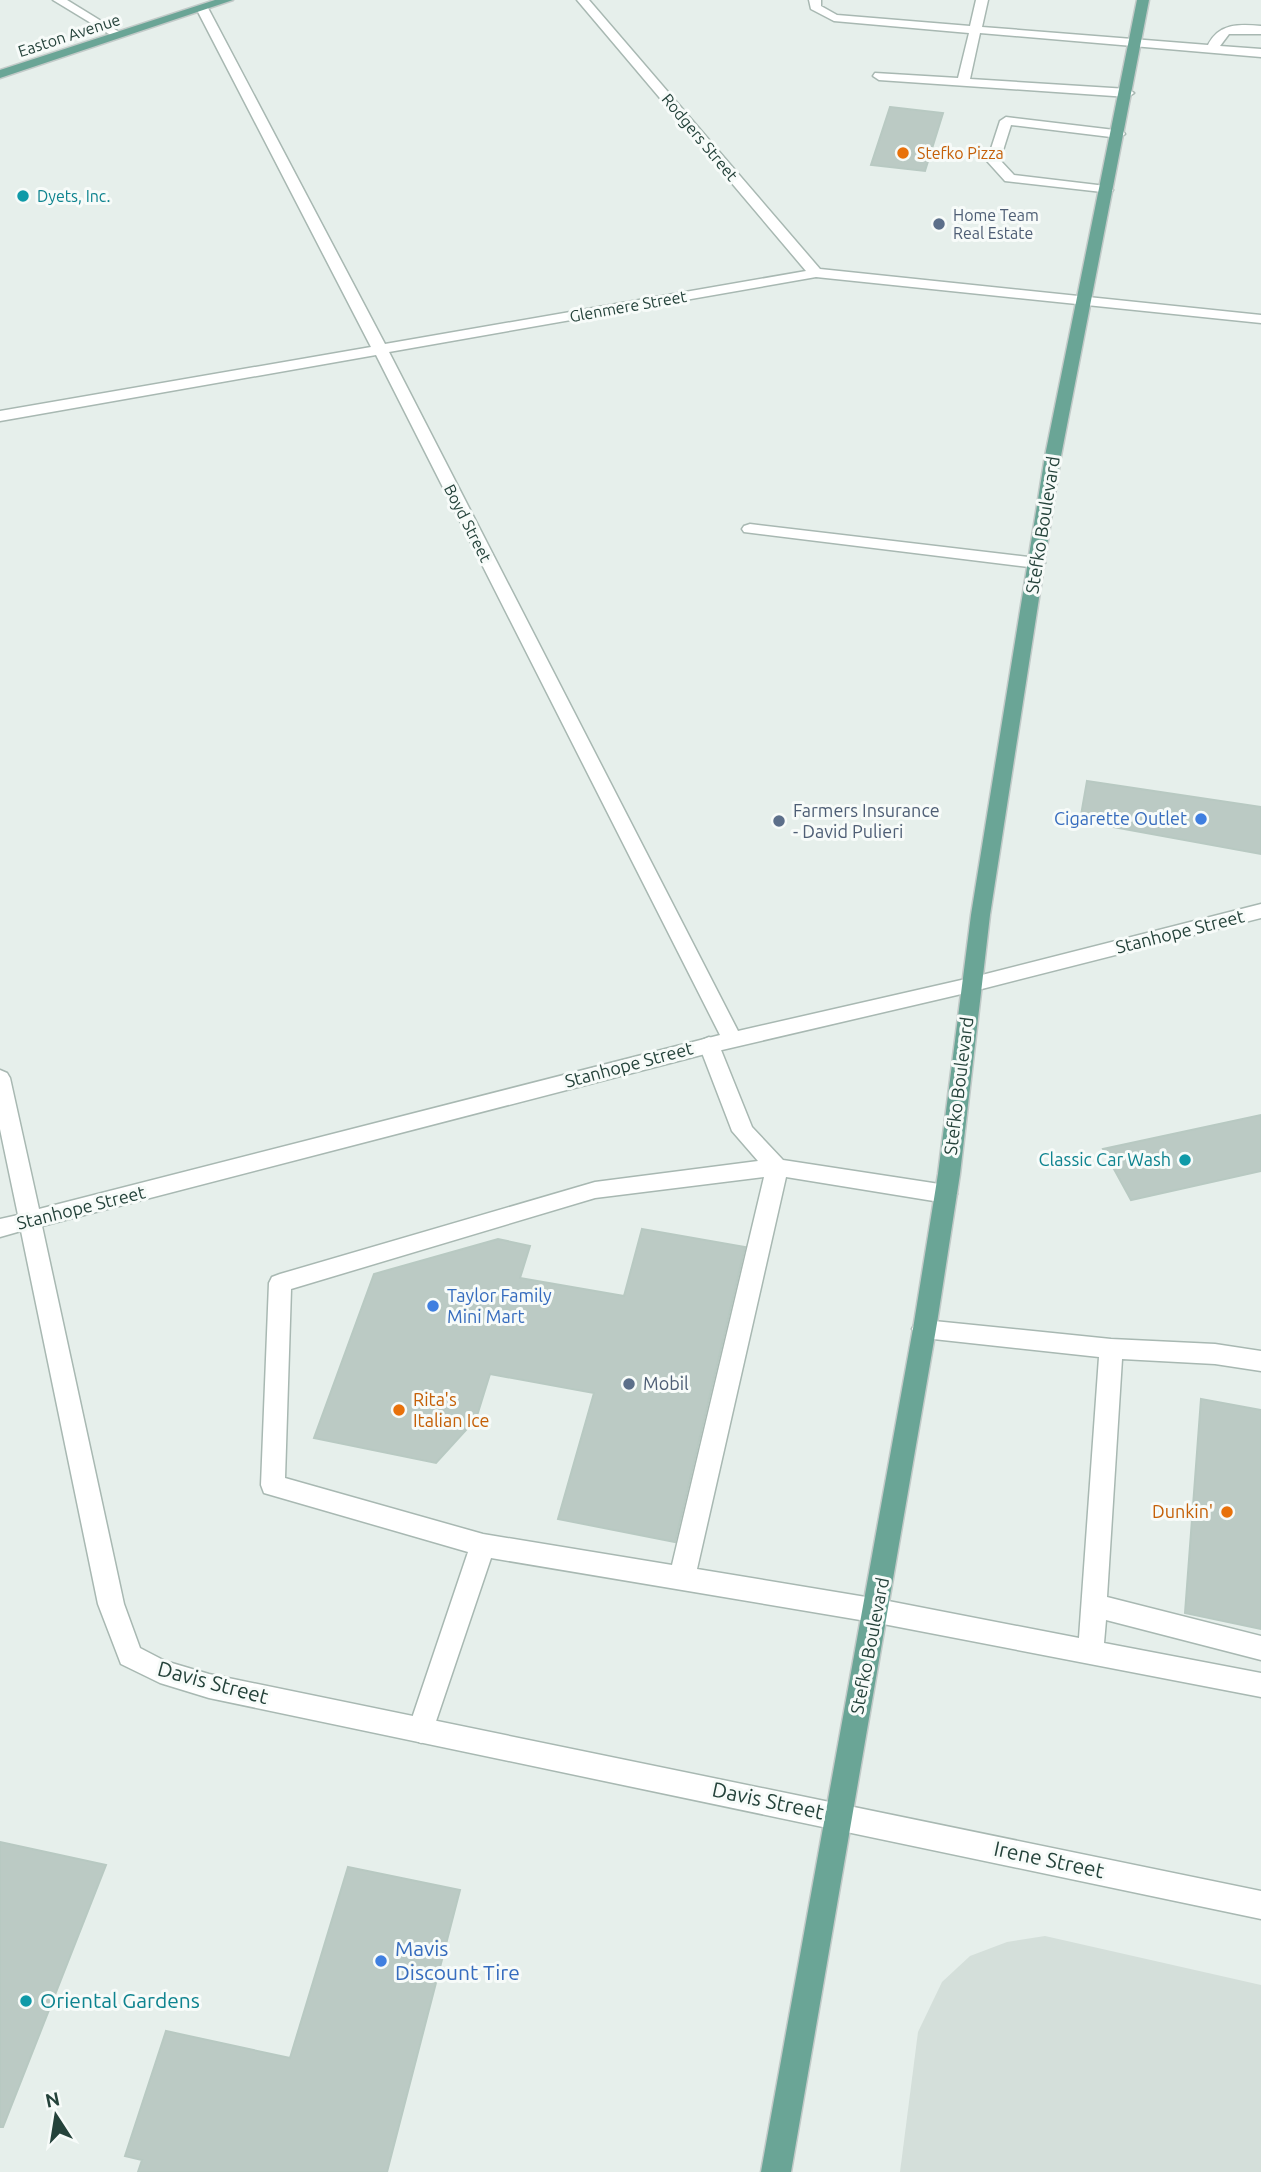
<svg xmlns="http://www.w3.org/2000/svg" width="1261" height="2172" viewBox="0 0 1261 2172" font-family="Ubuntu,sans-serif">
	<rect width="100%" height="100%" fill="#e6efeb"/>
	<path fill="#d4dfda" d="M1045,1936L1261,1985V2172H900L918,2032L942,1982L970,1956L1007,1942Z"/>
	<path fill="#bbcac4" stroke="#b8c9c2" stroke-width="2" d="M890,107L943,113L925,171L871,165Z
		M1087,781L1261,807V854L1080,821Z
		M1261,1115V1171L1131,1200L1103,1149Z
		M642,1229L745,1247L675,1542L558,1519L594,1393L490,1374L476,1419L436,1463L314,1438L374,1274L498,1239L530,1246L520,1278L624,1296Z
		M1201,1399L1261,1410V1629L1185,1613Z
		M0,1842L106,1865L3,2127H0Z
		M348,1867L460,1890L387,2172H138L142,2160L125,2156L166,2031L290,2058Z"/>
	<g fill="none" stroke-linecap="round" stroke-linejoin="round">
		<g stroke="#a8b8b2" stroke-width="3">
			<path id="service" d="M809,0H821V6L837,15L970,26L976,0H988L982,27L1208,45C1219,23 1240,24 1261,26V34H1229L1220,46L1261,49V57L980,33L970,79L1128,89L1134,93L1128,97L879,80L873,76L875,73L958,78L969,33L834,21L811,9Z
				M1006,117L1123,131L1125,134L1119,138L1011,125L1000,160L1014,175L1106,186L1113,190L1111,193L1005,181L987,161L1000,121Z
				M750,524L1037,558L1045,563L1037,568L744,532L742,529L744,526Z
				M709,1037L716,1040L719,1045L752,1127L783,1160L946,1185L954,1188L957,1194L954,1200L946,1203L786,1177L697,1569L878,1599L1079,1638L1099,1357L924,1338L916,1336L912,1329L916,1322L924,1320L1111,1339L1215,1344L1261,1351V1371L1215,1364L1122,1359L1107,1597L1261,1636V1660L1106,1620L1104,1643L1261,1673V1697L878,1623L491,1558L430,1739L421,1743L412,1739L408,1730L468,1552L264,1493L261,1485L269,1283L272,1277L280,1274L595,1182L758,1161L732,1131L699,1045L702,1040ZM764,1177L672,1565L483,1534L285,1478L291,1289L595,1198Z"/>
		</g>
		<g stroke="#a8b8b2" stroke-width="3">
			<path id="minor" d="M577,0H589L820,269L1261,315V323L816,277L389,352L738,1031L970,978L1261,904V918L970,992L709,1053L42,1226L124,1604L140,1648L165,1661L209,1674L1261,1891V1919L209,1698L160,1683L121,1664L98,1604L21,1231L0,1237V1219L18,1215L0,1129V1070L7,1073L10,1078L39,1209L720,1035L376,355L0,421V411L371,347L196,8L202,5L208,8L385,344L806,271Z"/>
		</g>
		<g stroke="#a8b8b2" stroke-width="3">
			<path id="tertiary" d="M53,0H67L124,35L114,37Z"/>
		</g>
		<g stroke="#c2cac8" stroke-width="3">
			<path id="primary" d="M215,0H233L0,78V70Z
				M1137,0H1149L1061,456L990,915L960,1174L937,1323L791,2172H761L914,1323L938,1174L971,915L1045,456Z"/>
		</g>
		<use href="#service" fill="#fff" fill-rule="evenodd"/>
		<use href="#minor" fill="#fff" fill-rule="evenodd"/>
		<use href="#tertiary" fill="#fff" fill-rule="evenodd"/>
		<use href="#primary" fill="#6aa596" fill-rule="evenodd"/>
	</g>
	<g fill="#e8710a" stroke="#f7fbf9" stroke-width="2.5">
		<circle cx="903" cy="153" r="7"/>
		<circle cx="399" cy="1410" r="7"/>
		<circle cx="1227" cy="1512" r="7"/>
	</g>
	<g fill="#0f9aa8" stroke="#f7fbf9" stroke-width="2.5">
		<circle cx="23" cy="196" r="7"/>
		<circle cx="1185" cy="1160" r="7"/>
		<circle cx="26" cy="2001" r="7"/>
	</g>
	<g fill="#5c6f8a" stroke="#f7fbf9" stroke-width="2.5">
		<circle cx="939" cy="224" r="7"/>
		<circle cx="779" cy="821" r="7"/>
		<circle cx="629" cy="1384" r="7"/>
	</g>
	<g fill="#3f7fe0" stroke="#f7fbf9" stroke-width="2.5">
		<circle cx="1201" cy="819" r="7"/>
		<circle cx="433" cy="1306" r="7"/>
		<circle cx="381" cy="1961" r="7"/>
	</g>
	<g text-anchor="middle" stroke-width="6" stroke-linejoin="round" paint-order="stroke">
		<g font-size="16" fill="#24423a" stroke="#f7fbf9">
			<text transform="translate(69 35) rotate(-18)" y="6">Easton Avenue</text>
			<text transform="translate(700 137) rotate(50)" y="6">Rodgers Street</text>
			<text transform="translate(628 306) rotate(-10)" y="6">Glenmere Street</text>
			<text transform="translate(468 523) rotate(63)" y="6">Boyd Street</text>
		</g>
		<g font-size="16" fill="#c56008" stroke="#f7fbf9" text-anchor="start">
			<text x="917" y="159">Stefko Pizza</text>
		</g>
		<g font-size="16" fill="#0d838f" stroke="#f7fbf9" text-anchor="start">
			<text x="37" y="202">Dyets, Inc.</text>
		</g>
		<g font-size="16" fill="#4e5e75" stroke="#f7fbf9" text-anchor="start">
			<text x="953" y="221">Home Team<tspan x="953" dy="18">Real Estate</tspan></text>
		</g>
		<g font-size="18" fill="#24423a" stroke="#f7fbf9">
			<text transform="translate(1043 525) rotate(-81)" y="6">Stefko Boulevard</text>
			<text transform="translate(1180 932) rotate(-14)" y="6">Stanhope Street</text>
			<text transform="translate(629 1065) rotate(-15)" y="6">Stanhope Street</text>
			<text transform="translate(959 1086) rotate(-83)" y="6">Stefko Boulevard</text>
			<text transform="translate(81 1208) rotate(-14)" y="6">Stanhope Street</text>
			<text transform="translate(870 1646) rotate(-79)" y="6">Stefko Boulevard</text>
		</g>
		<g font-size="18" fill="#4e5e75" stroke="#f7fbf9" text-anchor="start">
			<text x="793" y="817">Farmers Insurance<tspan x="793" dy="21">- David Pulieri</tspan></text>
			<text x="643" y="1390">Mobil</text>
		</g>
		<g font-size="18" fill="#366cbe" stroke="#f7fbf9" text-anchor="end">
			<text x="1187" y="825">Cigarette Outlet</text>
			<text x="447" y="1302" text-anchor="start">Taylor Family<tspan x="447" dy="21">Mini Mart</tspan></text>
		</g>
		<g font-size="18" fill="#0d838f" stroke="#f7fbf9" text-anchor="end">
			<text x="1171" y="1166">Classic Car Wash</text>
		</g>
		<g font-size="18" fill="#c56008" stroke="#f7fbf9" text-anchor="start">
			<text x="413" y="1406">Rita's<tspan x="413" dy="21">Italian Ice</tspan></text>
			<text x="1213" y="1518" text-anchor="end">Dunkin'</text>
		</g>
		<g font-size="21" fill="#24423a" stroke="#f7fbf9">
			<text transform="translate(213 1683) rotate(15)" y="7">Davis Street</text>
			<text transform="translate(768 1801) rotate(12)" y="7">Davis Street</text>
			<text transform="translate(1049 1860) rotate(12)" y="7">Irene Street</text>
		</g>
		<g font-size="21" fill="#366cbe" stroke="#f7fbf9" text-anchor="start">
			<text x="395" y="1956">Mavis<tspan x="395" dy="24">Discount Tire</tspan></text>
		</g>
		<g font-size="21" fill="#0d838f" stroke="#f7fbf9" text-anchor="start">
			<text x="40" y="2008">Oriental Gardens</text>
		</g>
	</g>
	<g transform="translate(56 2116) rotate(348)" stroke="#f7fbf9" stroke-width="5" paint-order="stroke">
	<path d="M0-5L12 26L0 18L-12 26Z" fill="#24423a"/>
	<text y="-10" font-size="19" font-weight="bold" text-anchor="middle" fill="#24423a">N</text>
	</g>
</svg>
